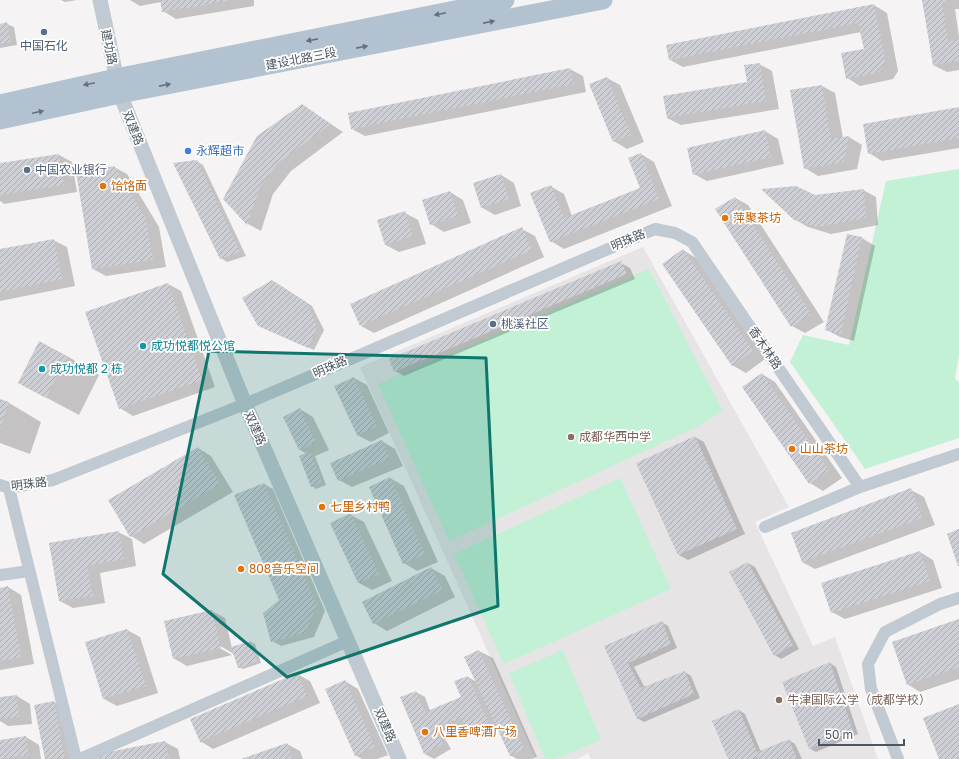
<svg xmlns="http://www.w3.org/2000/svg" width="959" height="759" viewBox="0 0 959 759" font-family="'Golos Text','Noto Sans SC',sans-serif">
	<defs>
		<pattern id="building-hatch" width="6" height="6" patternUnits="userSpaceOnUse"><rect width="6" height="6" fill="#cdcfd5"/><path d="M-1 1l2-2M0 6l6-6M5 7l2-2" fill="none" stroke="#a8abb0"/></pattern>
	</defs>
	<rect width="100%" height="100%" fill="#f5f3f3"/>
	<path fill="#e6e4e5" d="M643,247L789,507L755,522L813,646L835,637L878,759H591L588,753L577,759H536L360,367Z"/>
	<path fill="#c3f1d5" d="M959,169V355L955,378L959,383V438L865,469L790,362L803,335L849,345L886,181Z
		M649,269L723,411L695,428L449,541L378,384Z
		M620,478L671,589L504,664L454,554Z
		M563,650L601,740L556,759H545L509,673Z"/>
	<path fill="#0003" d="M61,0H77L65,2Z
		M130,0H254V6L176,19L163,11L161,2L140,6Z
		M923,0H959V9H955L959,37V70L947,72L933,65Z
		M874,5L887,13L898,71L893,79L860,86L847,78L865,49L861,32L683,67L670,60Z
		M7,24L14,27L17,45L0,48V25Z
		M759,64L772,71L779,109L681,125L667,118L748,83Z
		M570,69L583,76L586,92L365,136L352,129Z
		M607,78L620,85L644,142L627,149L614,141Z
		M822,86L835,93L843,138L849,137L862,145L857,169L818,176L805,168Z
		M302,105L343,132L291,171L273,194L261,231L248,224L225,199Z
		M959,109V148L882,161L869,153Z
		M765,131L778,139L784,164L707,181L694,174Z
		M641,154L654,162L672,206L564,249L551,241L550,186L564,194L572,216L641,188Z
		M59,155L72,162L77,192L4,204L0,201V164Z
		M196,161L203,165L246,256L227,262L221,258Z
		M114,167L127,174L159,227L166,267L106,276L93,269Z
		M501,175L514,183L521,206L495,215L481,207Z
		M863,190L876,197L878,225L831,234L808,227L794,219Z
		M450,192L463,200L471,223L444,232L431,224Z
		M735,198L748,205L824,322L805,333L792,326Z
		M405,213L418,220L426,244L399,252L386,245Z
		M522,229L535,236L544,257L374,333L361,326Z
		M848,235L862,238L875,246L854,341L840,337L827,330Z
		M53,240L67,247L75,286L0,301V250Z
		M683,250L696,258L765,359L746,373L732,365Z
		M621,263L630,268L635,279L404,376L395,371Z
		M168,284L181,291L215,387L133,416L120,408Z
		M279,285L312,306L324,330L314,350L266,329Z
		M67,356L99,375L79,415L19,383Z
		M762,374L775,382L842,478L823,491L810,483Z
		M354,378L367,385L389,433L371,442L357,435Z
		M0,400L9,403L41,422L30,454L0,443Z
		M300,409L313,417L329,450L315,456L326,485L316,489L312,486L307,454L300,450L284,417Z
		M695,437L704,442L745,534L688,560L679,555Z
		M382,441L395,449L403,466L352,487L339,480Z
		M198,448L211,456L233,492L144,544L131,536Z
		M390,478L404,486L438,562L417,571L404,563Z
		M264,484L273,489L325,611L314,637L281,646L272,641L280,600Z
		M911,490L924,497L935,525L815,569L802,562Z
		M351,515L364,522L392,581L372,590L359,583L331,524Z
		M118,532L132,539L136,566L100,573L105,603L73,608L60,601L50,544Z
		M920,552L933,560L942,588L845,619L832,612Z
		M748,563L755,567L799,649L781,659L775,655Z
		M431,568L445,576L455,597L387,631L374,623L363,602Z
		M8,587L21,595L34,664L0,670V589Z
		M212,611L225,618L232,648L250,642L255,644L261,663L243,669L239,667L234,654L217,644L216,646L232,655L187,666L173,658Z
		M959,620V679L920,692L907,684Z
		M662,622L668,626L677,648L634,667L645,688L685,672L691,676L700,698L644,722L637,718L606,646Z
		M127,630L140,637L158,693L117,706L104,699L86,643Z
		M479,651L493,658L537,757L532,759H517L510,755L497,726L477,735L468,730L465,724L441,732L451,749L434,759L425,754L416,692L425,697L430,711L462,698L456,682L468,677L477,682L466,657Z
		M830,663L836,667L858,734L816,752L809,748Z
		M297,674L310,681L320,703L213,749L200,741Z
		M345,681L358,689L388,755L377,759H362L355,755Z
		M17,696L30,704L32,724L8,726L0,721V698Z
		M54,702L61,706L71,759H46L35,706Z
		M739,710L745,714L761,752L789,740L795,744L802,759H729Z
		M26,737L39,745L41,759H0V741Z
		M165,742L178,749L180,759H90L89,757Z
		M287,744L300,751L303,759H243Z"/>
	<path fill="url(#building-hatch)" d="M160,0H227V1L162,12Z
		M922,0H950L942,2L948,41L959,40V61L933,65Z
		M874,4L886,63L879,72L846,79L841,53L864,49L858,23L669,60L666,45Z
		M7,22L11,42L0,44V24Z
		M760,63L766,101L667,118L663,96L747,82L744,65Z
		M570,68L574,84L351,129L348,113Z
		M607,77L631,135L613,142L589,84Z
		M822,85L831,139L849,136L844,162L804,169L790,90Z
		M302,104L331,124L278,163L260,187L247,225L223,199L257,136Z
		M959,107V138L868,154L863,124Z
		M765,130L771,157L693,175L687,148Z
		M641,153L659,199L550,242L530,193L551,185L564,218L640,188L628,158Z
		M59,154L64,185L0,195V163Z
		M197,160L240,252L220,259L173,163Z
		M114,166L146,219L153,260L92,269L76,172Z
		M501,174L509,199L481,208L473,183Z
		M796,186L815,195L864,189L866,218L817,227L794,220L761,189Z
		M450,191L458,216L430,225L422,200Z
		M735,197L811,314L791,327L715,209Z
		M405,211L413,236L385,245L377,220Z
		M522,227L532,250L360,326L350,304Z
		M847,234L862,237L841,334L825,330Z
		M54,239L62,279L0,292V249Z
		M683,249L753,351L732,366L662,264Z
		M621,261L627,274L394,372L389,359Z
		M272,280L306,302L317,326L308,348L258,326L242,298Z
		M168,283L202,380L119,409L85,312Z
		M39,341L67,356L46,398L18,383Z
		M762,373L829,470L809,484L742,387Z
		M354,377L377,426L357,435L334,386Z
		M0,399L9,402L0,429Z
		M300,408L316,442L299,450L283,417Z
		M695,436L737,529L678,555L636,463Z
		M382,440L390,458L338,481L330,463Z
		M198,447L220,484L130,537L108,500Z
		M310,451L322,482L311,487L299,456Z
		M390,477L425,554L403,564L369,487Z
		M264,483L317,605L305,633L271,642L263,613L279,600L234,495Z
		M911,488L922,518L802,562L791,533Z
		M351,513L379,574L358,583L330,523Z
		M959,529V566H958L947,534Z
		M119,531L124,559L87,566L93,596L59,601L49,543Z
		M920,551L930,581L831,613L821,583Z
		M748,562L793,645L774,656L729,572Z
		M431,567L443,590L373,624L362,602Z
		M8,586L21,657L0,661V588Z
		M212,610L221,648L173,659L164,621Z
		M959,619V667L907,685L892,642Z
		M662,621L671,644L628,663L641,688L685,671L694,694L637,719L604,646Z
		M127,629L146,686L103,699L85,642Z
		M251,641L257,661L238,668L231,647Z
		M479,650L524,749L510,756L464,657Z
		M830,662L853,731L809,749L782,682Z
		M297,673L307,696L200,742L190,719Z
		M468,676L488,722L467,731L462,718L433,727L443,744L424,754L400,697L416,691L425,712L461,697L454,681Z
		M345,680L375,747L355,756L325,689Z
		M17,695L19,717L0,719V697Z
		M54,701L65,758L45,759L34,705Z
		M959,704V759H939L923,718Z
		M739,709L757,752L789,739L797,759H758V757L753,759H728L712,721Z
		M26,736L29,755L0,759V740Z
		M165,741L169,759H89L88,756Z
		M287,743L293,759H241Z"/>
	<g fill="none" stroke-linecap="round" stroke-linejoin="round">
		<path stroke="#c1cad2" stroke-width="12" d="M0,485L9,488L53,480L245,404L655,229L675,233L692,242L860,487
			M9,488L76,759
			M765,527L860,487L959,454
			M0,575L29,571
			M80,759L348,641
			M898,759L871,689L868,664L885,632L940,604L959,598"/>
		<path stroke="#c1cad2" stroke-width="15" d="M100,0L120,94L245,404L399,759"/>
		<path stroke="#b3c2d1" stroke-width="19" d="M0,104L116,78L505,0
			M0,120L120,94L603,0"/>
	</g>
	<defs><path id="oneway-solid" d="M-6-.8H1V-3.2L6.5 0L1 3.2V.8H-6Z"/></defs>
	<g fill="#64717d">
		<use href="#oneway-solid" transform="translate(440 14) rotate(168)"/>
		<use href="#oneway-solid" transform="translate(489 22) rotate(-11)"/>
		<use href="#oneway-solid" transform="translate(312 40) rotate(169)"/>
		<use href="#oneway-solid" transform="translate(362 47) rotate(-11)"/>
		<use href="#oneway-solid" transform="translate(89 84) rotate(168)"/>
		<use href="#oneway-solid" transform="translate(165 85) rotate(-11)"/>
		<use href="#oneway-solid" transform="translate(38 112) rotate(-12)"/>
	</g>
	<path fill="#0f766e" fill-opacity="0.2" stroke="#0f766e" stroke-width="3" stroke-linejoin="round" d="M209,351L486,358L498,606L287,677L163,574Z"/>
	<g fill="#5c6f8a" stroke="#fff" stroke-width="1.5">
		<circle cx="44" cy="32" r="4"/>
		<circle cx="27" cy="170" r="4"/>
		<circle cx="493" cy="324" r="4"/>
	</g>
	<circle fill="#3f7fe0" stroke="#fff" stroke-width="1.5" cx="188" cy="151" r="4"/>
	<g fill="#e8710a" stroke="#fff" stroke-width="1.5">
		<circle cx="103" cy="186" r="4"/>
		<circle cx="725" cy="218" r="4"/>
		<circle cx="792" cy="449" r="4"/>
		<circle cx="322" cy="507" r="4"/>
		<circle cx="241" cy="569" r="4"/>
		<circle cx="425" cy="732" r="4"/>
	</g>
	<g fill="#0f9aa8" stroke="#fff" stroke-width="1.5">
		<circle cx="143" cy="346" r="4"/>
		<circle cx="42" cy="369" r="4"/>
	</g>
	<g fill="#8d6e63" stroke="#fff" stroke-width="1.5">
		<circle cx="571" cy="437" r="4"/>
		<circle cx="779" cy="700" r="4"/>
	</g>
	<g text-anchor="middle" stroke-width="3.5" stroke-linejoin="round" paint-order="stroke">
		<g font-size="12" fill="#4e5e75" stroke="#fff" text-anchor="start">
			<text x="44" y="50" text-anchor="middle">中国石化</text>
			<text x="35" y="174">中国农业银行</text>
			<text x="501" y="328">桃溪社区</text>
		</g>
		<g font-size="12" fill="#4a5661" stroke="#fff">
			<text transform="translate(109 47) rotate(78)" y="4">建功路</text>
			<text transform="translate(301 59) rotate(-11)" y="4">建设北路三段</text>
			<text transform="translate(133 128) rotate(68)" y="4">双建路</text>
			<text transform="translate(628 240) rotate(-23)" y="4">明珠路</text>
			<text transform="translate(765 348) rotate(56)" y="4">香木林路</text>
			<text transform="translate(330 367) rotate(-24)" y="4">明珠路</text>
			<text transform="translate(255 428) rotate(66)" y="4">双建路</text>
			<text transform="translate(29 484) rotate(-7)" y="4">明珠路</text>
			<text transform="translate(385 725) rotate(66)" y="4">双建路</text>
		</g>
		<g font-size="12" fill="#366cbe" stroke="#fff" text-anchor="start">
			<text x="196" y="155">永辉超市</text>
		</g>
		<g font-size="12" fill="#c56008" stroke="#fff" text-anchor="start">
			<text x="111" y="190">饸饹面</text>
			<text x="733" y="222">萍聚茶坊</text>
			<text x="800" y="453">山山茶坊</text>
			<text x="330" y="511">七里乡村鸭</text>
			<text x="249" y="573">808音乐空间</text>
			<text x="433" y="736">八里香啤酒广场</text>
		</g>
		<g font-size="12" fill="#0d838f" stroke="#fff" text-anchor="start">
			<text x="151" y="350">成功悦都悦公馆</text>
			<text x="50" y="373">成功悦都 2 栋</text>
		</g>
		<g font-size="12" fill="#785e54" stroke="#fff" text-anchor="start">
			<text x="579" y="441">成都华西中学</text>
			<text x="787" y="704">牛津国际公学（成都学校）</text>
		</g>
	</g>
	<path d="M819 739v6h85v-6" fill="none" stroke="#4a5661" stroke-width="2"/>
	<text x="825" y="739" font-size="12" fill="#4a5661" stroke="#ffffff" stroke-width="3" paint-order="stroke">50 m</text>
</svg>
